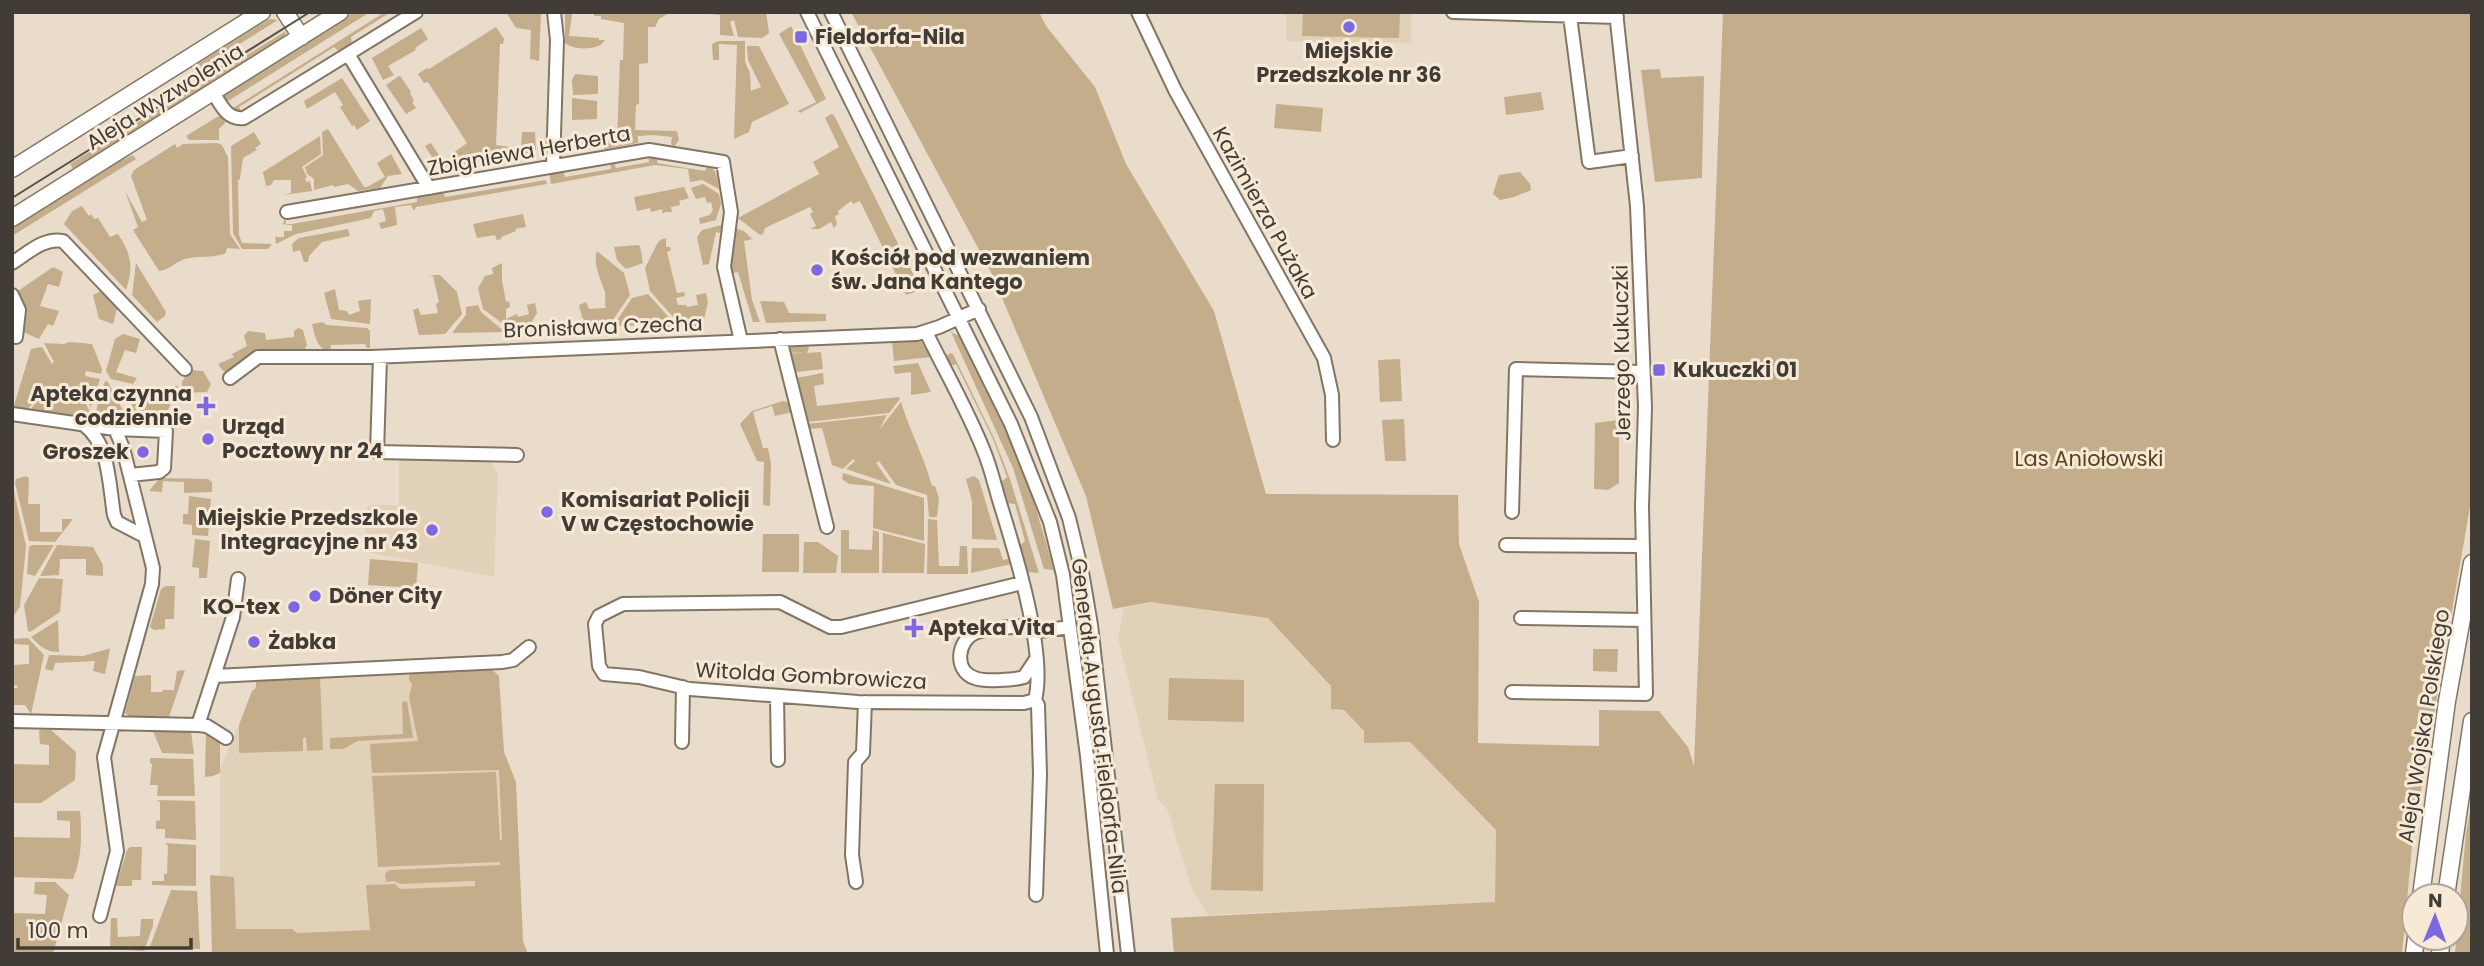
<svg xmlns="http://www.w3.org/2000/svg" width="2484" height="966" viewBox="0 0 2484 966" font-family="Poppins,sans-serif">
	<rect width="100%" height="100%" fill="#e9dcca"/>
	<path fill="#e2d1b9" d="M1286,12H1411V43L1286,41Z
		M399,459L489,460L498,473L494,577L366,552L367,507L372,505H399Z
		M1150,602L1269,618L1331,686L1332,709L1344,710L1364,731L1410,742L1496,830L1495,902L1208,915L1191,887L1168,811L1158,799L1118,638L1124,608Z
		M488,667L507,767L523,943L220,954V769L259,678Z"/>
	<path fill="#c3ad8b" d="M354,12H370L225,103L222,97L225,93Z
		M385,12H391L351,37L352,46L341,53L334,47L239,107L242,112L241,116L230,110Z
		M506,12H541L539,61L530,59L531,30L516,28Z
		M568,12L572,15L569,36L599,38V40H605L602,44C593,50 573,50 565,43V14Z
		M594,12H671L659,19L655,27H648V63L639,64V104L636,105L635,130L677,131L679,140L674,147L671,144L672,137L653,135L638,136V143L605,149L598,143V140L617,141L620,60H623L624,23L601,19V16H594Z
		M692,12H766L769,33L762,38L738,37L734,20L730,22L734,36L720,35V15Z
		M851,12H1039L1046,26L1095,87L1126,164L1214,311L1266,494L1458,495L1459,544L1479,602L1478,743L1599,746V710L1659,711L1688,747L1694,766L1723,12H2472V495L2413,836L2402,954H1174L1171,918L1495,902L1496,830L1410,742L1364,743V731L1344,710L1331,709V686L1268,618L1150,602L1113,609L1086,496L991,272Z
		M1303,12H1400L1399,38L1302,36Z
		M269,19L278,20L195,72L191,68Z
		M791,26L826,99L800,113L798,111L816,102L779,34Z
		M496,27L504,39L503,44H500L496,145L518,148L521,146L522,132H535L536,150L533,152L439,168L425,146L431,143L444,163L451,159L449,156L467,143L428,82L424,83L418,74L427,68L429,69Z
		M421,28L428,39L415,48L416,50L388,66L394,75L383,80L372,58Z
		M286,31L284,39L74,170L70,164Z
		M718,41H745V62L750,73L751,91L761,87L748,60L747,46H759L789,104L752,122L749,132L734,139L737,45L719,44V60H713L712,44Z
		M1660,69L1661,78L1704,76L1702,178L1655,182L1641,70Z
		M575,74L598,76V94L573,95L572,80Z
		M399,76L401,77L411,92L410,93L414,101L412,102L416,108L406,114L386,85Z
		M342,78L370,121L357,130L354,125L352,126L340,107L343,105L335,92L307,109L304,101Z
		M1541,92L1544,110L1506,115L1504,97Z
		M572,98L597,101V119L572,120Z
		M1276,104L1323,108L1321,132L1274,128Z
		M222,114L225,123L219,129V140H189L186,136Z
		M831,114L834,115L921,290L906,295L860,201L853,204L851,201L838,211L839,214L835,216L837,224L834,228L831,222L819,229H810L816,226L810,214L813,212L810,207L765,228L763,234L760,235L738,218L819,174L813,162L839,147L825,118Z
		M328,129L364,187H367L385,177L377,163L391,154L402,174L388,176L380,188L358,191L348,184L334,187L333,185L314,190V179L307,174L305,167L323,155L322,132Z
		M254,132L261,144L255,148L257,150L243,158L240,179L238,180L239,235L242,243L272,244L268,249H242L233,233L231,146Z
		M320,136L321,154L302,167L307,177L305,179L307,182L310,181L312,191L283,195L291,193V180H274L271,185L266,186L263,172Z
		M217,143L222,145L228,157L230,234L240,249L227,248L226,253C212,259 199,255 185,259C175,262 170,270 159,271L133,230L138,227L125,191L142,222L147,220L131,176L134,170L175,144L177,148L183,144Z
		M648,154H658L657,163L705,171L707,166C718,168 717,180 719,189L702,180L690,182L688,169L655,165L551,184L549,171L563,169L565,177L611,169L610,160H614L616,168L649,162Z
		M133,155L136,159L12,236V225L104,168Z
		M1520,172L1530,184L1531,190L1514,197L1500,200L1493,194L1499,175Z
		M546,180L547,184L416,207L414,211L411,205L395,207L397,225L381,229L379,223L386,221L383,209L374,211L371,218L296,234L276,244L275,237H284V231H292V225L283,224L285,217L286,225L417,202V196L443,191L445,197Z
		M703,184L719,194L721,204L716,220L700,224L699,218L710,215L713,210L711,202L707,203L705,197L696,199L691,188Z
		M684,187L689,198L679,201L680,205L671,207L672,212H665L663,214L662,209L651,212L650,208L637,211L634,197Z
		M82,206L89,216L91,214L94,219L98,218L110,237L118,234C131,254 134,266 126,290L64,224L72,211Z
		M523,214L526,227L515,229L516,231L501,237V240L499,239L497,241L495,235L477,238L473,224Z
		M721,225L724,226V234L716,232L709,264L703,265L697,237L702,230Z
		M734,228L744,231L752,239L744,241L752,300L760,322H753L738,272L729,274Z
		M348,229L350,236L322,242L309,256L308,262H304L300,250L293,252L292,244L299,238Z
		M666,238V247H670L671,250L667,252L677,293L684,292L685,296L676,298L678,305H686L687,307L698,305L696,295L706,293L708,302L702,327L683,328L650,291L645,268L657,244L660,240Z
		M637,245L640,246L643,263L626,269L617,260L614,247Z
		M597,251L624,273L630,295L608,327L591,328L582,317L579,305L586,302L589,309L606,308C604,301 606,300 605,292C602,282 592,263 597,251Z
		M136,263L166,312L165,316L157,322L132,295Z
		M502,263V280L506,302L509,301L510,307L506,309V319L517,314L518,317L529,314L527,305L535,303L537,313L526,332H514L483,309L478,288L485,276L493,274L492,268Z
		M53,267L63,272L59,287L48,284L40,306L59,311L53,326L48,324L39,339L21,331L15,293Z
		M429,275H440L457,292L462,314L445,334L419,335L418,332L413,310L418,308L421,315L438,313L436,304L439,302L433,276Z
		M335,289L339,310L347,311L349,315L360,311L358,301L371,299L370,324L331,319L324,293Z
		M103,290L118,305L113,324L99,319L93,295Z
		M648,294L674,323L675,328L647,325L613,326L632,298Z
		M760,301L784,302L789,313L826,314V321L766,323Z
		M478,305L481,312L505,332L452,333L466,315V307Z
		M322,322L327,325L367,328L370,331V348H367L365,344L331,345L330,352C317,349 315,336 312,324Z
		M298,328L303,330L307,345L304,351H255L226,371H223L218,364L234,357L232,354L247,346L244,336L248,331L265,333L266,340L294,337V331Z
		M951,332L962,337L1017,455L1029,485L1054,570L1044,569L1013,468Z
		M123,334L140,339L136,353L125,350L116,372L137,378L133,384L111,379L106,371L115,339Z
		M892,341H921L931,357L894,361Z
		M69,342L92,344L102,369L101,374L86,371L85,376L100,379L91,407L81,394L90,412L88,419L29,412L42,393L25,412L13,409L31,349L42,347L52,364L54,362L44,343L64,344Z
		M792,344H806L809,348L807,353L821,352L823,369L796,372L789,354L803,352L788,353V346Z
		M951,353L953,354L994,438L1010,479L1039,573L1025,572L1019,546L1025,541L1015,504L1006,503L1000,483L1007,477L993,439L956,364L949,366L944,357Z
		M1400,359L1402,401L1380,402L1378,360Z
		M918,363L931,392L911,395V372L895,374L893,366Z
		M189,370L203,371L211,384L207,392L182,393V382Z
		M823,373L824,384L814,386L817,406L899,397L900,399L889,413L807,422L796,378Z
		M105,381L108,382L126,416L123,422L94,417Z
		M178,386L176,393H172C172,421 151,422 128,422L135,391L154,394L162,398L166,387Z
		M783,401L790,403L792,412L775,416L772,406L753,412L763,448H768L771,464L770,506L763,505L764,462L757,461L740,424L752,411Z
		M901,402C910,432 924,456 932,486H935L939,498L937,517H929L927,495L896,485L879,461L876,463L891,484L846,469L855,461L853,459L843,469L832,465L822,428L810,429L807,424L887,415L879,430Z
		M1404,419L1406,461H1385L1382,420Z
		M1619,420V483L1608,490L1594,489L1595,423Z
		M843,473L924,498V541L873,528L874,486L849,484L842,479Z
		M26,476L29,478L28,504H40V532H62V519H73L55,542L29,541L15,483L16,479Z
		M974,476L979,480L997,540L972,539V501L966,479Z
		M160,478L208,479L212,482V492L184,493V482L163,481L162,492L149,491Z
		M12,482L26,546L20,607L12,618Z
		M189,496L211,499L208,536L192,535V525L183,524V514H188Z
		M928,519L937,520L939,566H959L960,546H967L968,574H927Z
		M841,530H849V549L872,550L873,530L879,532V573H841Z
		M883,533L925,544L924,573H882Z
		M763,534H799V572H762Z
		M195,539L210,541L207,578H199V568L192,567Z
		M804,542H818L838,556L836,573H803Z
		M32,545H54L35,576L27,574L29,547Z
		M57,545L93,547L103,565V576L86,575V559H60L59,575L40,576Z
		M972,548H999L1003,560L1011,558L1012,564L971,573Z
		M370,559L418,563L416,588L368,585Z
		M39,578L63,579L60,612L30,632L28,631L24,605Z
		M166,586H175L174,619H165V629L154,630L150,627L161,589Z
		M58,620L59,652C46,652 40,646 31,637Z
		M28,638L44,655L31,714L25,705H12V688H17L18,686L12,685V665L29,664V645L14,644V639Z
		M108,649H110L105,674L93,671L95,661L55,663L53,671L45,669L49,655L83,656Z
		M1593,649H1618L1617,672L1593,671Z
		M488,666L499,676L504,752L516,782L523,941L528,954H212L210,875L234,877L236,929H292L297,933L370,930L366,885L395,884L400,889L475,886V881L400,884L394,881L386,882L385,874L389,870L500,865V862L378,867L372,776L496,772L500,840H502L499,770L372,773L370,744L418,741L409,697L412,684L409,680L410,671Z
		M185,670L169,717L129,716L125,713L135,676L151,675V692H162L163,690H174L177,671Z
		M320,677L323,750L307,751L306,737L303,738V751L239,753V725L252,691L256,688V678Z
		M1169,678L1244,680V722L1168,720Z
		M407,701L413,738L358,741L343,749H330V738L403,734L402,702Z
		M41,730H51L76,752L75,780L41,803H12V764L49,765V745L40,744L39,731Z
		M153,731L191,732L194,754L162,753Z
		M206,731L220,743V773L213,776L205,777Z
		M150,758L193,759L195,796H157L158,785H150L152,764L150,763Z
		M1215,784H1264L1263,891L1211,890Z
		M157,800L195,801L196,840L165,838V829H156V821L160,820V802Z
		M2472,800V954H2455L2466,833Z
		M57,811H80C82,833 82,859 73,879L12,877V837L70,838V821L57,820Z
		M165,843L196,845V886L152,885V881H164V874H167L168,846Z
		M130,847H142L141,880H132V886H116L127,850Z
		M35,882H55L69,895L53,954H12V913L45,914L47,895L34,894Z
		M171,890L197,891L200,949H149Z
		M111,918H117L118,937L140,936L141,919H153V926L144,951L110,949Z"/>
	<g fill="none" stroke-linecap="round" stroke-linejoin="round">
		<g stroke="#817665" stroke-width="16">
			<path id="minor" d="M807,12L1011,424L1050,522L1063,575L1087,756L1107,954
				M831,12L1031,417L1069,518L1082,572L1091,625L1128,954
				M1138,12L1175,90L1324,358L1332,395L1333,440
				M1453,12L1617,17
				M1570,16L1589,162L1632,156
				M348,54L429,188
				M213,92C221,105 227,120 244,118L416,12
				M553,166L557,40L554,12
				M287,212L649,150L723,162L731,212L724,267L741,341
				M12,263C28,253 44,237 63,241L185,369
				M12,295L19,310L16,337
				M926,332C945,371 967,409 983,449C990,465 994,483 999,500C1014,548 1047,653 1035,700
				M780,339L827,527
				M380,357L377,452L517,455
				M230,378L258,357H371L917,334L939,327L979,309
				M12,414L115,429L123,448L153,568L152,584L104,757L117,851L100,916
				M84,425C110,444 109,486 114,515L117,522L144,536
				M115,429L166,431L164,468L159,472L130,475
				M1512,512L1516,369L1643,372
				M1506,545L1643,546
				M1022,583L841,627H830L780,602L623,604L599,616L595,624L599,666L604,674L639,677L690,689L858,702L1024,703L1035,700
				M1521,618L1644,620
				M1031,625C1014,628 993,627 977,632C957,639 953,671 975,678C984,682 1014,680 1024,677L1036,659
				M1033,632L1070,627
				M214,676L233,617L238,579
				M1512,692L1646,694L1642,506L1645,407L1637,206L1616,12
				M777,696L778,760
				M1035,700L1038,705L1040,774L1036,895
				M12,721L198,725L207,726L226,738
				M198,725L214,676L502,662L513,660L529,647
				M682,742L683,687
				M856,882L852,855L855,762L863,753L865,702"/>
		</g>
		<g stroke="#817665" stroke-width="19">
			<path id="major" d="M285,12L301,37
				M12,169L262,12
				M12,218L340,12
				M2421,896L2447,701L2472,563
				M2446,896L2472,721
				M2414,954L2416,938
				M2440,954L2442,938"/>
		</g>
		<use href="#minor" stroke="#fff" stroke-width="12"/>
		<use href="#major" stroke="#fff" stroke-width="16"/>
		<path stroke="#575148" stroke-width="2" d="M12,198L310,12"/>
	</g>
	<g fill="#7d67e2" stroke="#f6ead7" stroke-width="2.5">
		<circle cx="1349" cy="27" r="7"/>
		<rect x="794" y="30" width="14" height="14" rx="3.5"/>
		<circle cx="817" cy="270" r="7"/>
		<rect x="1652" y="363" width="14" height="14" rx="3.5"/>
		<path d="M202.5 395.5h7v7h7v7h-7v7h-7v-7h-7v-7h7z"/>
		<circle cx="208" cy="439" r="7"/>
		<circle cx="143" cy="452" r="7"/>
		<circle cx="547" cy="512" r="7"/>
		<circle cx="432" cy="530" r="7"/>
		<circle cx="315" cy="596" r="7"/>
		<circle cx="294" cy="607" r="7"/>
		<path d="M910.5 617.5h7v7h7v7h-7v7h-7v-7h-7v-7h7z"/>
		<circle cx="254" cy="642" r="7"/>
	</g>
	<g text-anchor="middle" stroke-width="6" stroke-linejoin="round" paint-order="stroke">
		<g font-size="21" font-weight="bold" fill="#413c35" stroke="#f6ead7" text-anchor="start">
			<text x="815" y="44">Fieldorfa-Nila</text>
			<text x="1349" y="58" text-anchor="middle">Miejskie<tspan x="1349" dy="24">Przedszkole nr 36</tspan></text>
			<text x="831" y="265">Kościół pod wezwaniem<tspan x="831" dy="24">św. Jana Kantego</tspan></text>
			<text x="1673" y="377">Kukuczki 01</text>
			<text x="192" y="401" text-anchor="end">Apteka czynna<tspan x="192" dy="24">codziennie</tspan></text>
			<text x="222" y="434">Urząd<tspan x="222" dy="24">Pocztowy nr 24</tspan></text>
			<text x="129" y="459" text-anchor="end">Groszek</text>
			<text x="561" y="507">Komisariat Policji<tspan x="561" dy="24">V w Częstochowie</tspan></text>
			<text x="418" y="525" text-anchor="end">Miejskie Przedszkole<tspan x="418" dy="24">Integracyjne nr 43</tspan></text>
			<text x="329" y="603">Döner City</text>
			<text x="280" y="614" text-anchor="end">KO-tex</text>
			<text x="928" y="635">Apteka Vita</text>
			<text x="268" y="649">Żabka</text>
		</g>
		<g font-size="21" fill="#413c35" stroke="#f6ead7">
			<text transform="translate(165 97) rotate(-32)" y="7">Aleja Wyzwolenia</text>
			<text transform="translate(529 151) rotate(-10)" y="7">Zbigniewa Herberta</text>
			<text transform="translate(1265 213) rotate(61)" y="7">Kazimierza Pużaka</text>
			<text transform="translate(603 327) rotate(-2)" y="7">Bronisława Czecha</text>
			<text transform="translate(1622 353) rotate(-91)" y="7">Jerzego Kukuczki</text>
			<text transform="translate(811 676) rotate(3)" y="7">Witolda Gombrowicza</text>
			<text transform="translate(1099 726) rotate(83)" y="7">Generała Augusta Fieldorfa-Nila</text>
			<text transform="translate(2424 726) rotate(-81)" y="7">Aleja Wojska Polskiego</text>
		</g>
		<g font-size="21" fill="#5b431b" stroke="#f6ead7">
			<text x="2089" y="466">Las Aniołowski</text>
		</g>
	</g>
	<rect width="2484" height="966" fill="none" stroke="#413c35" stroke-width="28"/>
	<g transform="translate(2435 917) rotate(1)"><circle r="33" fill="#f6ead7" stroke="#aea496" stroke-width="2"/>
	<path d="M0-5L12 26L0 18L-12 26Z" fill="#7d67e2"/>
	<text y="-10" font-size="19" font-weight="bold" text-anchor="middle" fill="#413c35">N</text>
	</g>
	<path d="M18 938v10h173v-10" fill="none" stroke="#413c35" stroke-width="3.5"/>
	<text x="28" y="938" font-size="21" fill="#413c35" stroke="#f6ead7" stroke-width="5" paint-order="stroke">100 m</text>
</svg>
